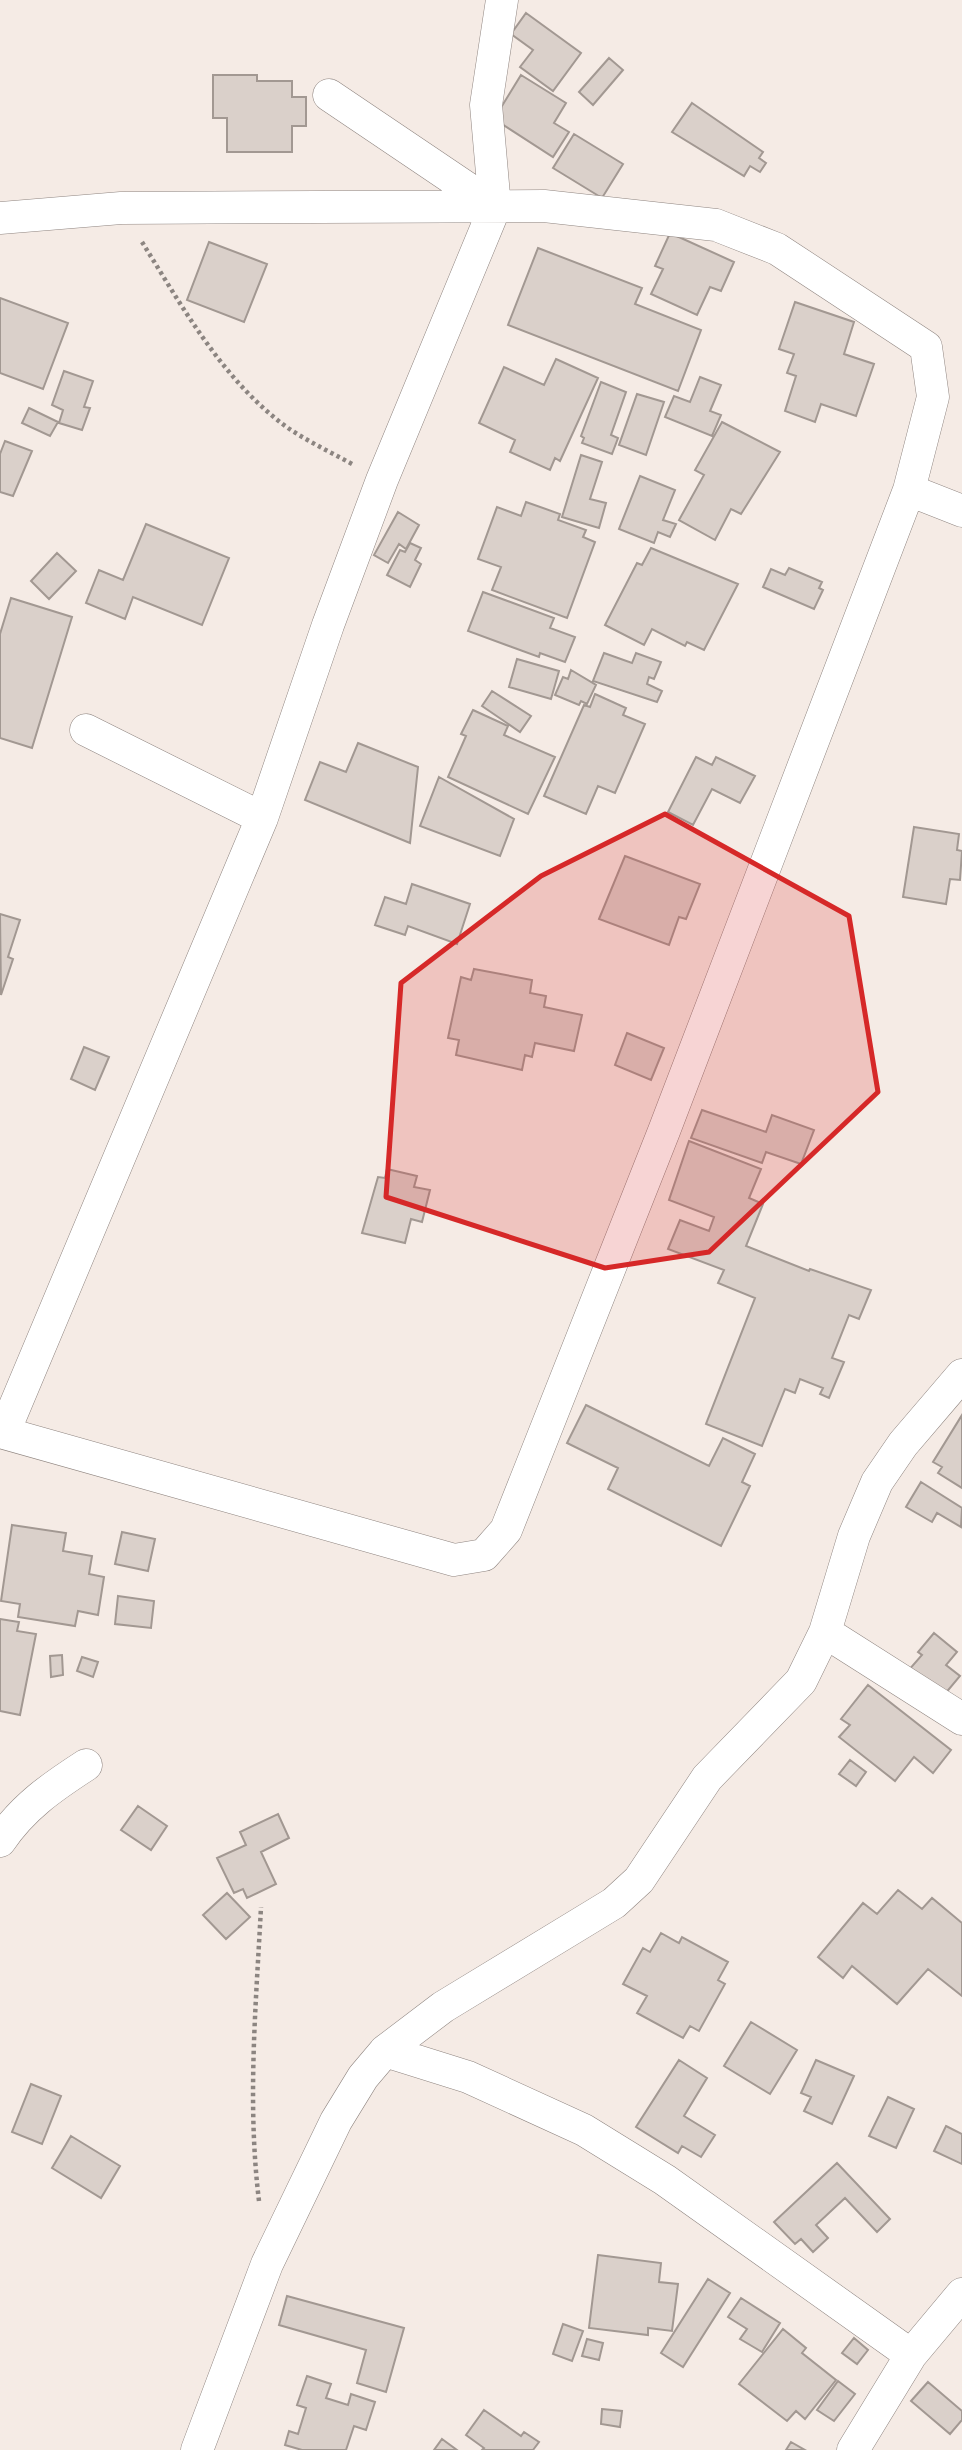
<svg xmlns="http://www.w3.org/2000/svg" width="962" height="2450" viewBox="0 0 962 2450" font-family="'Sofia Sans Condensed',sans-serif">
	<rect width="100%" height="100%" fill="#f5ebe5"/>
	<path fill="#dad0ca" stroke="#a29892" stroke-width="2" d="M526,13L581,53L553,91L520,67L533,50L511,34Z
		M609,58L623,70L593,105L579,92Z
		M213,75H257V81H292V97H306V126H292V152H227V118H213Z
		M521,75L566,103L554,123L569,132L553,157L494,119Z
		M692,103L763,152L759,158L766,163L760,172L750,166L744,176L672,132Z
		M574,134L623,164L602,198L553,168Z
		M670,233L734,262L721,291L710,287L697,315L651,294L663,269L655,266Z
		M209,242L267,264L244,322L187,300Z
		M538,248L642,288L635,304L701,330L678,391L508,325Z
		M0,298L68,323L43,389L0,373Z
		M795,302L854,322L844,354L874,364L856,416L821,404L815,422L785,411L796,376L787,373L794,354L779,349Z
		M556,359L598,378L560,461L555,458L550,470L510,452L515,440L479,423L504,367L544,385Z
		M64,371L93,381L84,407L90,408L82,430L59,423L63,410L52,405Z
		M700,377L721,385L710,411L721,415L712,436L665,417L674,396L690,402Z
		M601,382L626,392L611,435L618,438L612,454L582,443L584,438L581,436Z
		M637,394L664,402L646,455L619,445Z
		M29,408L58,422L50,436L22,423Z
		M722,422L780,452L741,514L731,509L715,540L679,520L704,475L695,470Z
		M5,441L32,451L13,496L0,492V454Z
		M581,455L602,462L590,499L606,503L599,528L562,517Z
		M640,476L675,490L663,520L676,524L670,537L658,532L654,543L619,529Z
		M526,502L560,514L558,520L586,530L583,537L595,542L567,618L492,590L501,567L478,559L497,507L521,516Z
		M398,512L419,525L406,549L399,544L388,563L374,555Z
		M146,524L229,558L202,625L133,597L125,619L86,603L99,570L123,580Z
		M410,543L421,548L415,560L421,564L410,587L387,575L400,550L405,552Z
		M651,548L738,584L704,650L687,642L685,646L652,629L644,645L605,625L637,563L642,565Z
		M57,553L76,571L49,599L31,581Z
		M789,568L822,582L819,588L823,590L814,609L763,587L771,569L785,575Z
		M483,592L554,618L550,628L575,637L565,662L540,653L539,657L468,631Z
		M11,598L72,617L32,748L0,738V634Z
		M604,653L632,663L636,653L661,662L654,679L649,677L647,684L662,691L657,702L593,681Z
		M517,659L559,671L551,699L509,687Z
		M571,670L596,685L587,704L581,701L579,705L555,695L563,677L568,679Z
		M492,691L531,716L520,732L482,706Z
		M595,694L626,708L623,715L645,724L615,793L598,786L586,814L544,796L584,705L590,707Z
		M473,710L508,726L504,735L555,757L528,814L448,777L466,736L461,734Z
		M358,743L418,767L410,843L305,800L320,762L346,772Z
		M696,757L712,765L716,757L755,776L740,803L712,789L693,825L668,812Z
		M439,777L514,819L500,856L420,826Z
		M914,827L959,834L957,850L962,851L960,880L950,879L946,904L903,897Z
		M625,856L700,884L686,919L679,917L669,945L599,919Z
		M412,884L470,904L457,944L408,926L405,935L375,925L385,897L406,904Z
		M0,914L20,920L8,957L13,959L1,995Z
		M474,969L532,980L530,993L546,996L544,1007L582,1015L574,1051L535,1043L532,1057L525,1055L522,1070L456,1055L459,1040L448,1038L461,977L471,980Z
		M627,1033L664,1048L651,1080L615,1065Z
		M84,1047L109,1057L95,1090L71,1079Z
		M702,1110L766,1132L772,1115L814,1130L801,1164L766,1152L762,1163L691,1138Z
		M689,1141L761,1169L749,1198L763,1204L746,1246L809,1271L810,1269L871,1290L859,1319L849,1315L832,1358L844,1362L829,1398L820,1394L823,1388L800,1379L795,1393L785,1389L762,1446L706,1424L755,1298L718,1283L724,1270L668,1249L680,1220L709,1231L714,1217L669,1200Z
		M387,1169L417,1176L414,1187L430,1190L422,1222L411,1219L405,1243L362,1233L378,1177L385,1178Z
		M586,1405L709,1466L723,1438L755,1454L742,1482L750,1486L721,1546L608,1489L618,1468L567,1443Z
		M962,1415V1488L938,1473L942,1467L933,1462Z
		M921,1482L962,1508L961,1527L937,1513L932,1522L906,1507Z
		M12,1525L66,1533L63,1551L92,1556L89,1574L104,1577L98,1615L78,1611L75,1626L18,1617L20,1604L1,1601Z
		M122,1532L155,1539L148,1571L115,1564Z
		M118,1596L154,1601L151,1628L115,1624Z
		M0,1619L19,1622L17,1631L36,1634L20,1715L0,1711Z
		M934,1633L957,1652L946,1665L960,1676L934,1707L900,1680L922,1655L918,1652Z
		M62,1655L63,1675L51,1677L50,1656Z
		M82,1657L98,1662L93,1677L77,1671Z
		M868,1685L951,1750L933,1773L914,1757L895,1781L839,1737L850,1725L841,1719Z
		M850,1760L866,1772L856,1786L839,1774Z
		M138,1806L167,1826L151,1850L121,1830Z
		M278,1814L289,1838L261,1852L276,1884L247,1898L243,1889L234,1893L217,1858L246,1845L240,1832Z
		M898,1890L922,1909L932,1898L962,1923V1996L928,1969L897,2004L852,1966L843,1978L818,1957L863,1903L877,1914Z
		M227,1893L250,1917L226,1939L203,1915Z
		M661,1933L679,1943L682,1937L728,1962L718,1980L725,1984L699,2031L690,2026L683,2038L637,2013L647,1996L623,1984L643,1948L650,1952Z
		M751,2022L797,2050L770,2094L724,2066Z
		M679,2060L707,2078L684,2116L715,2135L701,2157L682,2146L678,2153L636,2127Z
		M816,2060L854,2076L832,2124L804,2111L811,2097L801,2093Z
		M31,2084L61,2096L42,2144L12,2132Z
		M888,2097L914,2109L896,2148L869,2136Z
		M946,2126L962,2134V2164L934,2151Z
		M71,2136L120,2166L101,2198L52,2168Z
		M837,2163L890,2219L877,2232L845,2198L816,2225L828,2238L813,2252L801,2239L795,2244L774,2222Z
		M598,2255L661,2263L659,2282L678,2284L672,2331L648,2328V2335L589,2328Z
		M708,2279L730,2293L683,2367L661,2353Z
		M287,2296L404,2328L386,2392L357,2383L366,2350L279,2325Z
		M741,2298L780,2323L762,2352L740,2339L747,2329L728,2317Z
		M563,2324L583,2331L572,2361L553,2354Z
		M783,2329L806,2348L802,2353L836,2380L805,2419L796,2411L787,2421L739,2384Z
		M854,2338L868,2350L857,2364L842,2353Z
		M587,2339L603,2343L599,2360L582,2356Z
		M307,2376L331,2384L326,2398L348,2405L351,2394L375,2402L366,2430L354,2426L346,2450H302L285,2445L289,2431L298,2434L306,2408L297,2405Z
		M838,2381L855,2394L834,2421L817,2410Z
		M928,2382L962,2411V2420L950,2434L911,2401Z
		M602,2409L622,2411L620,2427L601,2424Z
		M484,2410L521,2436L524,2432L539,2442L533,2450H482L484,2448L466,2435Z
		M442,2439L457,2450H434Z
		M791,2442L805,2450H786Z"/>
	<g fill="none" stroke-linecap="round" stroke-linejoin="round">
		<g stroke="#8f8580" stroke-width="33">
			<path id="street" d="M329,95L495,207
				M0,218L121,208L544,206L716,225L777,249L926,347L933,397L909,490L664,1131L506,1530L484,1555L454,1560L0,1432
				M909,490L962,511
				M86,730L262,818
				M4,1432L262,818L328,625L382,480L495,207L486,105L502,0
				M825,1632L962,1719
				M0,1841C23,1807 52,1787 86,1765
				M385,2051L468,2077L584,2130L665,2180L911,2355
				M197,2450L267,2264L336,2121L363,2077L385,2051L443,2007L614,1903L639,1880L707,1778L801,1681L825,1632L854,1536L877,1482L903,1444L962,1375
				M853,2450L911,2355L962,2294"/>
		</g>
		<path stroke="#8c8581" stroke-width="4.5" stroke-dasharray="3.5 3.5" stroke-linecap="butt" d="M142,242C183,308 224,382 288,428C309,442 332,453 354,465
			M259,2201C247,2103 256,2005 261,1907"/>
		<use href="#street" stroke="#fff" stroke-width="32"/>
	</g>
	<path fill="#d62828" fill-opacity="0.2" stroke="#d62828" stroke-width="5" stroke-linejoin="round" d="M665,814L849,916L878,1092L709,1252L605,1268L386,1197L401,983L541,876Z"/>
</svg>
